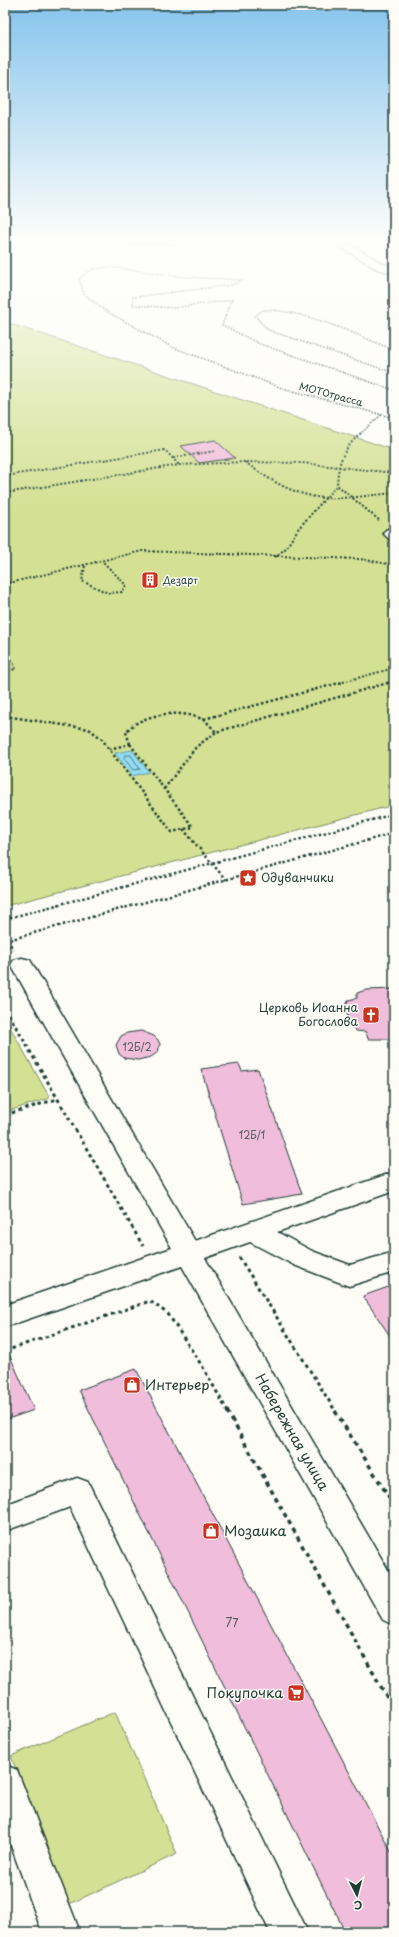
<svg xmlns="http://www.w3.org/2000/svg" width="399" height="1937" viewBox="0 0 399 1937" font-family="'Playpen Sans',sans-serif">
	<rect width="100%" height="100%" fill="#fdfcf7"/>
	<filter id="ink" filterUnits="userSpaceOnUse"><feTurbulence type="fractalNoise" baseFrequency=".025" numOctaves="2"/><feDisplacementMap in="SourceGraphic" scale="8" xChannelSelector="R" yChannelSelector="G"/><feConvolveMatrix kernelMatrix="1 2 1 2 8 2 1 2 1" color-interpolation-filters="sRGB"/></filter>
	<g filter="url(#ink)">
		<path fill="#d4e093" stroke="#7a8e64" d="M5,322L394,450V805L5,906Z
			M5,1018L50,1098L5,1112Z
			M115,1712L177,1854L67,1905L11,1756Z"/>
		<path fill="#93dcf5" stroke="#659ca8" d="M132,750L149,772L132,776L115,753Z"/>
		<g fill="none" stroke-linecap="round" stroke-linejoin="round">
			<path stroke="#4d7d81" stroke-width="1" d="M125,755H131L140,769L133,770L124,758Z"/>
		</g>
		<path fill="#f0bddb" stroke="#1f3d34" d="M215,440L235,458L199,463L181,446Z
			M394,989V1039H368L366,1032L356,1031L350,1023L345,1008L348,1000L357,998V993L366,990Z
			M141,1031L154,1036L158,1040L160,1044L158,1052L151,1057L138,1060L124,1058L119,1054L116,1045L121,1036L127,1033Z
			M239,1064L242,1071L258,1069L302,1194L243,1204L201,1069Z
			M394,1285V1342L363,1296Z
			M5,1345L34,1410L5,1420Z
			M136,1369L394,1857V1932H345L79,1390Z"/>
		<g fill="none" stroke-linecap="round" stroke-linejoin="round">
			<g stroke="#1f3d34" stroke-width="3">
				<path id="minor" d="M119,240H178L173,243H124Z
					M330,240H343L383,264L394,267V274L375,268Z
					M391,528L394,529V541L389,539L383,533L386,530Z
					M22,958L30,960L33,965L195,1241L394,1172V1191L277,1232L312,1251L350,1265L394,1252V1272L349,1286L294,1265L250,1242L205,1258L394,1580V1625L383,1620L182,1266L5,1327V1305L172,1248L11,965L14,960Z
					M77,1478L88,1482L308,1932H270L70,1507L5,1531V1505Z
					M5,1765L17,1770L80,1932H42L5,1829Z"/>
			</g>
			<path stroke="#1f3d34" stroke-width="1.5" stroke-dasharray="1.5 1.5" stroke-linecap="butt" d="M369,241L394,244
				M394,350C357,335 303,309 263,310L255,316L268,330L394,373
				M394,390L260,344L222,325L232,300L173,308L133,305V297L232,285L242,280L187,277L108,267L93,269L79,278L84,294L104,310L172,347L282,388L394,418
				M360,434L381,415"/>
			<path stroke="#1f3d34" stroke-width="2" stroke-dasharray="2 2" stroke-linecap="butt" d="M361,433C343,449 338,462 337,485L380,521
				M173,458L215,451
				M245,462C269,480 295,496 326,498C348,499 372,495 394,493
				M5,476L165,450L179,465
				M5,493L179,465L244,462L302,463L394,473
				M275,557L286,548L298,529L337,485
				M85,566L82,581L108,593L122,592L126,585L102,561
				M5,584L142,551L360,559L394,565
				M5,645L16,669L5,671
				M339,683L394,668
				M388,683L394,681"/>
			<path stroke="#1f3d34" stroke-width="2.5" stroke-dasharray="2.5 2.5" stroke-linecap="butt" d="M5,716L89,729L102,739L109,749
				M204,719L343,682
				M130,744L193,827L172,832L109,749Z
				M130,744L126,732C142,713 180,709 202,719C208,722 212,728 216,732L391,682
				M164,789L196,747L216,732
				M183,829L226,880
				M5,919L394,814
				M5,936L13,949
				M5,941L394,833"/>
			<path stroke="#1f3d34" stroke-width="3" stroke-dasharray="3.5 3.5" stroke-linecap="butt" d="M5,1008L143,1246
				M5,1115L57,1099
				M239,1257L336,1412
				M5,1351L150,1301L168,1314L204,1369L228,1412"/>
			<path stroke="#1f3d34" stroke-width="3.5" stroke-dasharray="4.5 4.5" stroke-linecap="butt" d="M227,1411L394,1710
				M335,1411L394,1505"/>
			<use href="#minor" fill="#fdfcf7" fill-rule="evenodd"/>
		</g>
	</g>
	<linearGradient id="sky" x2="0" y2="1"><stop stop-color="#86c4ed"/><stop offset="0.47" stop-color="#fefefb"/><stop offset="1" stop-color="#fefefb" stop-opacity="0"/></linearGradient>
	<rect width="399" height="511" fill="url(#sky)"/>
	<defs>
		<g id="building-square" transform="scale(0.9)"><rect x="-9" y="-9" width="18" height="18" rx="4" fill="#c8321e" stroke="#fdfcf7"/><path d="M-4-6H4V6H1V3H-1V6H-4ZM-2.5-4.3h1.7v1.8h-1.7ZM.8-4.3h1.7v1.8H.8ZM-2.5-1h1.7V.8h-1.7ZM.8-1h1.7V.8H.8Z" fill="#fff"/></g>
		<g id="sight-square" transform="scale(0.9)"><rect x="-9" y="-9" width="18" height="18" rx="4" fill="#c8321e" stroke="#fdfcf7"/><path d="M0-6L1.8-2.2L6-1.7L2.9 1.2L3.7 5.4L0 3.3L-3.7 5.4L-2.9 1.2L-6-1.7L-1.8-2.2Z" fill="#fff"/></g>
		<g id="church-square" transform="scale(0.9)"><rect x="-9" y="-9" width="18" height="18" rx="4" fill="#c8321e" stroke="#fdfcf7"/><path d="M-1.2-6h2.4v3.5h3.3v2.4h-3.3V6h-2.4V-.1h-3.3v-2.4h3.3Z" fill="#fff"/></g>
		<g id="shop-square" transform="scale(0.9)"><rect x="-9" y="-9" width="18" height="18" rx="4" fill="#c8321e" stroke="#fdfcf7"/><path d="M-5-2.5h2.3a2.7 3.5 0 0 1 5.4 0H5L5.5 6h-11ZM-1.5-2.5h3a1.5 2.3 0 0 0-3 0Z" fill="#fff"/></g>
		<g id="supermarket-square" transform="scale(0.9)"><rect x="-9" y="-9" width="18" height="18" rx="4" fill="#c8321e" stroke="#fdfcf7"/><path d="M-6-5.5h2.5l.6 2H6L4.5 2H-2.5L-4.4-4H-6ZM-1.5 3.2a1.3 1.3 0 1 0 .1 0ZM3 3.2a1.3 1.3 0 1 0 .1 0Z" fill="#fff"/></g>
	</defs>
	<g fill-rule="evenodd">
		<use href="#building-square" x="150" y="580"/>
		<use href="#sight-square" x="248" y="878"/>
		<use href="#church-square" x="371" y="1015"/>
		<use href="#shop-square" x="132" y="1385"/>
		<use href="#shop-square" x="211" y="1531"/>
		<use href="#supermarket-square" x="296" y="1693"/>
	</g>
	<g text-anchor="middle" stroke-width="3" stroke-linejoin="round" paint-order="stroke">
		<g font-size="10" fill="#1f3d34" stroke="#fdfcf7">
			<text transform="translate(331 394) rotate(15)" y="4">МОТОтрасса</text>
		</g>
		<g font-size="10" fill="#1f3d34" stroke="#fdfcf7" text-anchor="start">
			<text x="163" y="584">Дезарт</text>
		</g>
		<g font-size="10" fill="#535d5e">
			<text x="137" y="1051">12Б/2</text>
			<text x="252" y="1139">12Б/1</text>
		</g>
		<g font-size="12" fill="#1f3d34" stroke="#fdfcf7" text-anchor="start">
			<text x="261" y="882">Одуванчики</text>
			<text x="358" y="1012" text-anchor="end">Церковь Иоанна<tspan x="358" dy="14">Богослова</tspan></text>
		</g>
		<g font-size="12" fill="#535d5e">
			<text x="232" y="1627">77</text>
		</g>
		<g font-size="14" fill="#1f3d34" stroke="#fdfcf7" text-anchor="start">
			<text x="145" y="1390">Интерьер</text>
			<text x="224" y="1536">Мозаика</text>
			<text x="283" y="1698" text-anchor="end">Покупочка</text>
		</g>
		<g font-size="14" fill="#1f3d34" stroke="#fdfcf7">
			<text transform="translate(292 1432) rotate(60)" y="5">Набережная улица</text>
		</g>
	</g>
	<rect width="399" height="1937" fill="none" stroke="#fdfcf7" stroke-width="20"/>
	<rect x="10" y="10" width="379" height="1917" fill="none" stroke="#1f3d34" stroke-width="1.5" filter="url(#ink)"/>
	<g transform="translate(357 1895) rotate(174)" stroke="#fdfcf7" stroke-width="3" paint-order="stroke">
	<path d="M0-3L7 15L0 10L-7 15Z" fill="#1f3d34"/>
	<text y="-6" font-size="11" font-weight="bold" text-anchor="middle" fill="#1f3d34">С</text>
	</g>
</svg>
